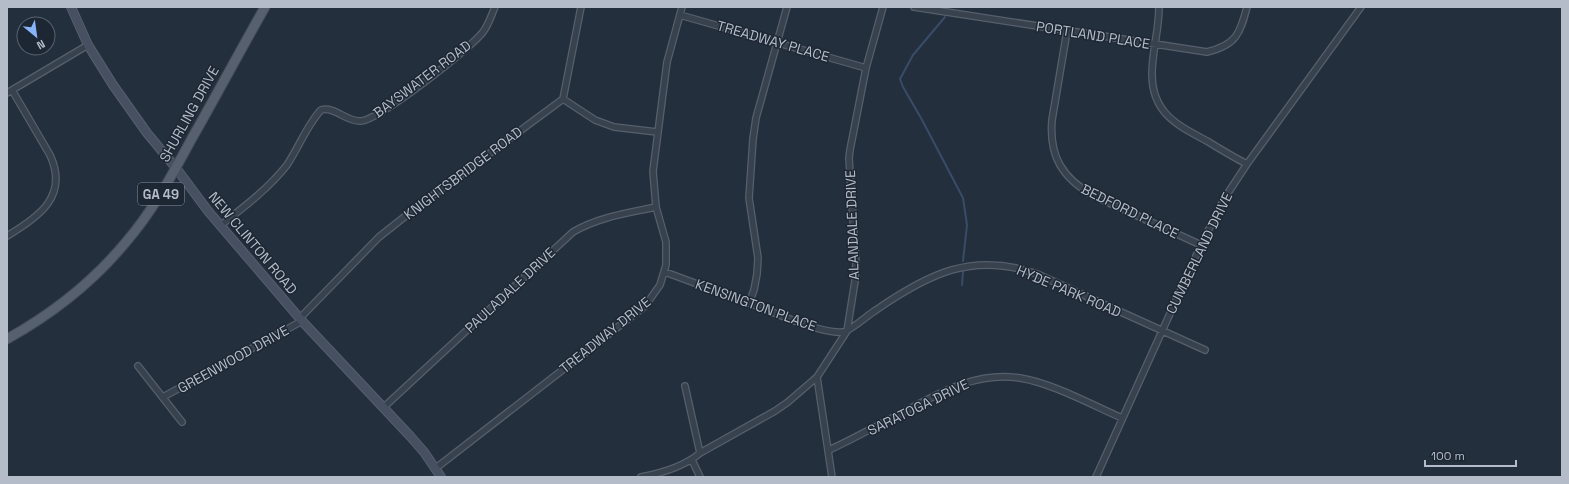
<svg xmlns="http://www.w3.org/2000/svg" width="1569" height="484" viewBox="0 0 1569 484" font-family="'Space Grotesk',sans-serif">
	<rect width="100%" height="100%" fill="#242f3e"/>
	<g fill="none" stroke-linecap="round" stroke-linejoin="round">
		<path stroke="#394c67" stroke-width="2" d="M945,17L913,55L900,79L903,87L921,118L963,198L967,225L963,261
			M962,285L963,271"/>
		<g stroke="#565f6c" stroke-width="8">
			<path id="street" d="M914,7L1207,52C1236,45 1240,34 1247,7
				M1159,7C1159,30 1152,52 1152,74C1152,113 1177,125 1207,141C1220,149 1233,157 1247,164
				M680,15L866,68
				M1067,31L1052,120C1049,156 1062,178 1094,196L1201,245
				M7,93L88,45
				M563,99L595,120L614,127L657,132
				M221,225C244,207 268,189 287,165C299,147 307,125 321,110C335,106 346,122 361,121C379,120 470,49 483,32C489,24 491,16 495,7
				M7,236C39,217 69,196 50,155L12,90
				M665,272C697,284 730,296 762,308C782,316 823,334 843,332C849,332 869,314 876,310C928,274 973,251 1037,274L1205,350
				M749,303L754,290L757,274L758,258L749,198L753,139L756,118L787,7
				M300,318L379,237L417,207L563,99L581,7
				M138,366L182,422
				M817,377L832,477
				M685,386L700,453
				M163,397L302,321
				M384,407L573,232C598,217 628,213 656,207
				M829,450C853,439 876,426 900,414C938,394 975,371 1020,378C1052,383 1092,405 1122,418
				M692,460L700,477
				M436,468L645,306L660,285L666,265V242L656,207L653,171L667,62L682,7
				M641,477C662,473 684,467 700,453L775,411L788,402L817,377L847,331L855,281L856,263L849,158L850,150L866,68L883,7
				M1096,477L1201,245L1224,199L1247,164L1361,7"/>
		</g>
		<g stroke="#565f6c" stroke-width="10">
			<path id="secondary" d="M71,7L88,45L113,85L147,133L176,168L208,211L302,321L410,436L424,452L441,477"/>
		</g>
		<g stroke="#414a57" stroke-width="11">
			<path id="primary" d="M7,339C52,314 93,282 126,242C153,211 172,175 191,140C216,96 240,51 265,7"/>
		</g>
		<use href="#street" stroke="#38414e" stroke-width="5.5"/>
		<use href="#secondary" stroke="#465061" stroke-width="8"/>
		<use href="#primary" stroke="#56606e" stroke-width="9"/>
	</g>
	<g text-anchor="middle" stroke-width="3" stroke-linejoin="round" paint-order="stroke">
		<rect fill="#1d2633" stroke="#878f9c" stroke-width="1" x="138" y="183" width="46" height="22" rx="3"/>
		<g font-size="13" font-weight="bold" fill="#b4bcc9">
			<text x="161" y="199">GA 49</text>
		</g>
		<g font-size="14" fill="#b4bcc9" stroke="#1d2633">
			<text transform="translate(1093 35) rotate(9)" y="5">PORTLAND PLACE</text>
			<text transform="translate(773 41) rotate(16)" y="5">TREADWAY PLACE</text>
			<text transform="translate(422 79) rotate(-37)" y="5">BAYSWATER ROAD</text>
			<text transform="translate(189 114) rotate(-61)" y="5">SHURLING DRIVE</text>
			<text transform="translate(463 173) rotate(-37)" y="5">KNIGHTSBRIDGE ROAD</text>
			<text transform="translate(1130 211) rotate(26)" y="5">BEDFORD PLACE</text>
			<text transform="translate(852 225) rotate(-92)" y="5">ALANDALE DRIVE</text>
			<text transform="translate(253 243) rotate(50)" y="5">NEW CLINTON ROAD</text>
			<text transform="translate(1199 253) rotate(-64)" y="5">CUMBERLAND DRIVE</text>
			<text transform="translate(510 290) rotate(-43)" y="5">PAULADALE DRIVE</text>
			<text transform="translate(1069 291) rotate(23)" y="5">HYDE PARK ROAD</text>
			<text transform="translate(756 305) rotate(20)" y="5">KENSINGTON PLACE</text>
			<text transform="translate(605 335) rotate(-39)" y="5">TREADWAY DRIVE</text>
			<text transform="translate(233 359) rotate(-29)" y="5">GREENWOOD DRIVE</text>
			<text transform="translate(918 407) rotate(-26)" y="5">SARATOGA DRIVE</text>
		</g>
	</g>
	<rect width="1569" height="484" fill="none" stroke="#b4bcc9" stroke-width="16"/>
	<g transform="translate(36 36) rotate(151)"><circle r="19" fill="#1d2633" stroke="#59626f"/>
	<path d="M0-3L7 15L0 10L-7 15Z" fill="#8ab4f8"/>
	<text y="-6" font-size="11" font-weight="bold" text-anchor="middle" fill="#b4bcc9">N</text>
	</g>
	<path d="M1425 460v6h91v-6" fill="none" stroke="#b4bcc9" stroke-width="2"/>
	<text x="1431" y="460" font-size="12" fill="#b4bcc9" stroke="#1d2633" stroke-width="3" paint-order="stroke">100 m</text>
</svg>
